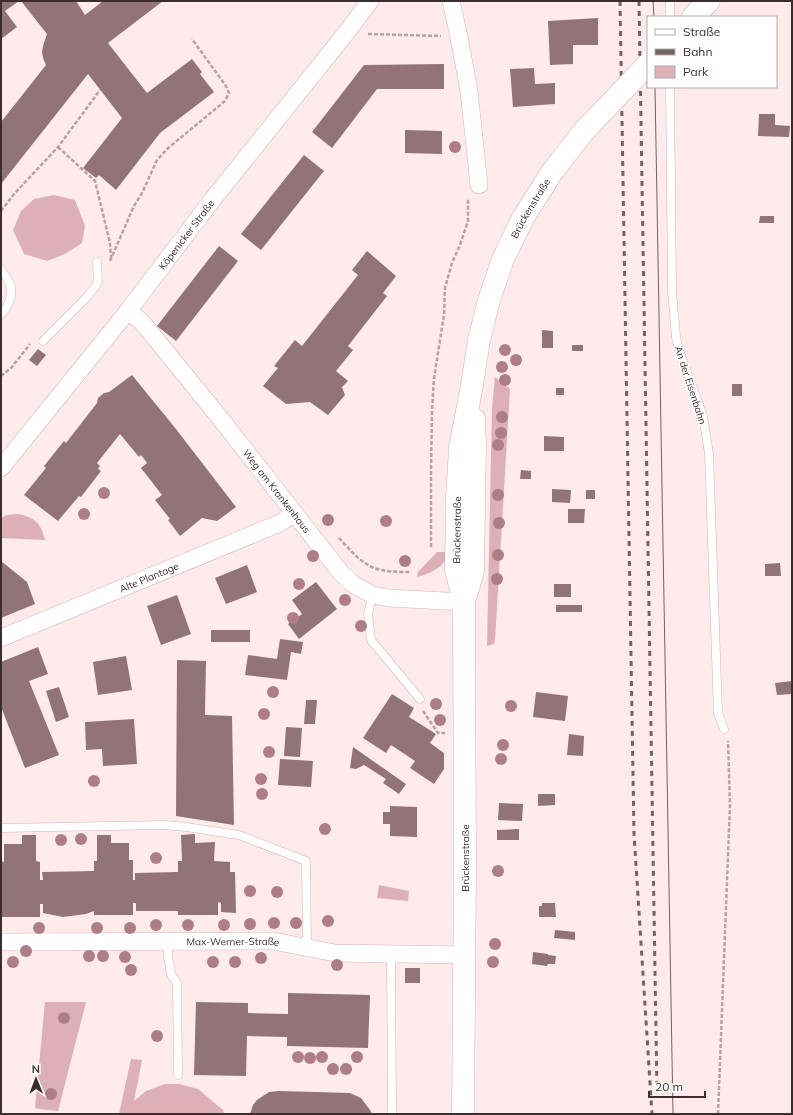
<svg xmlns="http://www.w3.org/2000/svg" width="793" height="1115" viewBox="0 0 793 1115" font-family="Mulish,sans-serif">
	<rect width="100%" height="100%" fill="#ffeaec"/>
	<path fill="#ddafb6" d="M54,195L75,200L85,226L82,243L65,254L47,261L24,254L13,230L21,211L34,199Z
		M495,377L510,389L495,640L494,644L487,646L492,408Z
		M18,514C34,517 41,523 45,540L1,538V518L7,515Z
		M437,552H448C445,568 431,573 417,577L418,572Z
		M379,885L409,891L408,901L377,898Z
		M45,1002H86L58,1111L39,1109L35,1108Z
		M131,1059L142,1060L134,1101L146,1091L165,1084H179L198,1089L223,1110L224,1114H119Z"/>
	<path fill="#927377" d="M1,1H19L5,11L17,27L1,39Z
		M21,1H76L85,15L103,1H163L108,43L147,93L192,59L202,72L200,74L214,92L160,133L116,190L99,175L96,178L83,168L122,118L88,74L1,184V122L46,65L43,58L42,52L43,46L47,34Z
		M598,18V45H573V64L550,65L548,21Z
		M444,64V89H377L332,148L312,132L364,65Z
		M534,68L535,84L555,83V104L513,107L510,69Z
		M759,114H775V125L790,126L789,137L758,136Z
		M405,130L442,131V154L405,153Z
		M304,155L324,171L261,250L241,234Z
		M760,216H774V223H759Z
		M219,246L238,261L176,341L157,326Z
		M367,251L396,276L383,293L387,296L348,346L353,350L336,371L348,381L342,387L345,395L328,415L310,402L286,404L263,386L278,368L274,366L295,340L302,346L358,275L352,270Z
		M542,330L553,331V348H542Z
		M572,345H583V351H572Z
		M38,349L46,355L37,366L29,360Z
		M132,375L176,429L236,507L217,521L202,518L180,536L168,520L170,519L155,500L162,495L141,468L147,463L141,455L139,457L120,434L97,463L100,466L98,469L101,471L81,497L79,496L58,521L24,495L46,468L44,466L64,441L66,443L97,403L98,398L104,393L109,392Z
		M732,384H742V396H732Z
		M556,388H564V395H556Z
		M544,436L564,437V451H544Z
		M521,470L531,471V479H520Z
		M552,489L571,490L570,503L552,502Z
		M586,490H595V499H586Z
		M568,509H585L584,523H568Z
		M1,561L27,582L35,604L1,618Z
		M780,563L781,576H765V564Z
		M247,565L257,592L226,604L215,578Z
		M316,582L337,609L299,639L288,624L302,614L292,600Z
		M554,584H571V597H554Z
		M177,595L191,634L161,645L147,606Z
		M556,605H582V612H556Z
		M211,630H250V642H211Z
		M280,639L303,642L301,654L291,652L287,680L245,675L248,655L277,659Z
		M38,647L48,674L29,681L59,755L25,768L1,707V662Z
		M126,656L132,690L98,695L93,662Z
		M177,660L206,661L205,715L232,716L234,825L176,816Z
		M792,681V694L777,695L775,683Z
		M59,687L69,717L56,722L46,691Z
		M536,692L568,696L565,721L533,717Z
		M392,694L414,708L409,717L436,734L430,743L444,753V769L434,784L410,768L415,761L391,745L386,753L363,738Z
		M306,700H317L315,724H304Z
		M134,719L137,764L103,766L102,749L86,750L85,722Z
		M286,727L302,728L300,757L284,756Z
		M569,734L584,736L583,756L567,755Z
		M353,747L406,784L399,794L383,783L386,779L364,765L356,769L350,768Z
		M280,759L313,761L311,787L278,785Z
		M538,794H555V805L538,806Z
		M499,803L523,804L522,821L498,820Z
		M390,806L417,807V837L390,836V824H383V812H390Z
		M519,829V840H497V830Z
		M195,834V843L215,842L214,861L230,862V872H235L236,913L221,912V903L218,902V915H178V911H136V903H133V915H94V911L86,914L63,917L43,913V904H40V917H2V914H1V861L4,862V844H22V835H36V861L40,862V880H43L42,872L94,871V861H97V835H111V843H129V860H133V880H135V873L178,872V861H182L181,835Z
		M542,903H555L556,917H539V906H542Z
		M555,930L575,932V940L554,938Z
		M533,952L548,954V955L556,956L555,964H548L547,966L532,964Z
		M405,968H420V983H405Z
		M288,993L370,995L368,1048L287,1046V1037L247,1036L246,1076L194,1075L196,1002L248,1003V1013L288,1014Z
		M279,1091L350,1093L361,1098L370,1110L372,1114H250L253,1105L257,1100L269,1092Z"/>
	<g fill="none" stroke-linecap="round" stroke-linejoin="round">
		<g stroke="#d4b3b7" stroke-width="9">
			<path id="service" d="M670,1V17
				M670,87L672,291L676,337L679,350L703,416L709,454L718,713L724,729
				M1,270C15,285 14,300 1,315
				M43,341L86,298L98,283L97,262
				M373,595L368,613L371,640L420,699
				M1,828L165,825L186,827L239,835L306,861L307,948
				M168,941V956L171,974L177,983L178,1075
				M391,955L392,1114"/>
		</g>
		<g stroke="#d4b3b7" stroke-width="18">
			<g id="minor">
				<path d="M451,1L459,37L469,91L479,185"/>
				<path id="s1" d="M128,311L141,321L220,418L341,573L354,585L373,595L388,598L464,602"/>
				<path id="s2" d="M1,468L128,311L213,199L346,33L370,1"/>
				<path id="s3" d="M1,638L280,523L295,513"/>
				<path id="s4" d="M1,942L273,941L335,953L465,955"/>
			</g>
		</g>
		<g stroke="#d4b3b7" stroke-width="23">
			<g id="secondary">
				<path d="M693,17L709,1"/>
				<path d="M464,602L473,571L475,447L474,419"/>
				<path id="s5" d="M463,1114L465,871L464,602L456,570L457,498L460,448L472,385L479,340L489,300L503,259L523,218L552,172"/>
			</g>
		</g>
		<path stroke="#b4a2a4" stroke-width="2.5" stroke-dasharray="4 2" stroke-linecap="butt" d="M368,34L441,36
			M58,147L95,181L110,243L111,258
			M1,211L15,193L58,147L100,90
			M110,261L134,206L142,193L157,160L167,149L225,101L229,93L226,86L192,39
			M1,376L12,367L30,344
			M339,538C351,551 364,567 381,570C391,572 401,572 410,572
			M431,547V472L432,411L434,378L444,315L445,288L452,263L460,245L468,221V201L469,198
			M423,711L438,733H445
			M718,1114L730,804L728,741"/>
		<use href="#service" stroke="#fff" stroke-width="8"/>
		<use href="#minor" stroke="#fff" stroke-width="17"/>
		<use href="#secondary" stroke="#fff" stroke-width="22"/>
		<path stroke="#726365" stroke-width="1" d="M653,1L654,17
			M655,87L673,1114"/>
		<path stroke="#726365" stroke-width="3" stroke-dasharray="5 5" stroke-linecap="butt" d="M620,1L634,834L652,1114
			M639,1L657,1092"/>
		<g stroke="#d4b3b7" stroke-width="23" stroke-linecap="butt">
			<path id="secondary-bridge" d="M552,172L584,131L648,64"/>
		</g>
		<use href="#secondary-bridge" stroke="#fff" stroke-width="22"/>
	</g>
	<g fill="#ad7e88">
		<circle cx="455" cy="147" r="6"/>
		<circle cx="505" cy="350" r="6"/>
		<circle cx="516" cy="360" r="6"/>
		<circle cx="502" cy="367" r="6"/>
		<circle cx="505" cy="380" r="6"/>
		<circle cx="502" cy="417" r="6"/>
		<circle cx="501" cy="433" r="6"/>
		<circle cx="498" cy="445" r="6"/>
		<circle cx="104" cy="493" r="6"/>
		<circle cx="498" cy="495" r="6"/>
		<circle cx="84" cy="514" r="6"/>
		<circle cx="328" cy="520" r="6"/>
		<circle cx="386" cy="521" r="6"/>
		<circle cx="499" cy="523" r="6"/>
		<circle cx="498" cy="555" r="6"/>
		<circle cx="313" cy="556" r="6"/>
		<circle cx="405" cy="561" r="6"/>
		<circle cx="497" cy="579" r="6"/>
		<circle cx="299" cy="584" r="6"/>
		<circle cx="345" cy="600" r="6"/>
		<circle cx="293" cy="618" r="6"/>
		<circle cx="361" cy="626" r="6"/>
		<circle cx="273" cy="692" r="6"/>
		<circle cx="436" cy="704" r="6"/>
		<circle cx="511" cy="706" r="6"/>
		<circle cx="264" cy="714" r="6"/>
		<circle cx="440" cy="720" r="6"/>
		<circle cx="503" cy="745" r="6"/>
		<circle cx="269" cy="752" r="6"/>
		<circle cx="501" cy="759" r="6"/>
		<circle cx="261" cy="779" r="6"/>
		<circle cx="94" cy="781" r="6"/>
		<circle cx="262" cy="794" r="6"/>
		<circle cx="325" cy="829" r="6"/>
		<circle cx="81" cy="839" r="6"/>
		<circle cx="61" cy="840" r="6"/>
		<circle cx="156" cy="858" r="6"/>
		<circle cx="498" cy="871" r="6"/>
		<circle cx="250" cy="891" r="6"/>
		<circle cx="277" cy="892" r="6"/>
		<circle cx="328" cy="921" r="6"/>
		<circle cx="274" cy="923" r="6"/>
		<circle cx="296" cy="923" r="6"/>
		<circle cx="250" cy="924" r="6"/>
		<circle cx="156" cy="925" r="6"/>
		<circle cx="188" cy="925" r="6"/>
		<circle cx="224" cy="925" r="6"/>
		<circle cx="39" cy="928" r="6"/>
		<circle cx="97" cy="928" r="6"/>
		<circle cx="130" cy="928" r="6"/>
		<circle cx="495" cy="944" r="6"/>
		<circle cx="26" cy="951" r="6"/>
		<circle cx="89" cy="956" r="6"/>
		<circle cx="103" cy="956" r="6"/>
		<circle cx="125" cy="957" r="6"/>
		<circle cx="261" cy="958" r="6"/>
		<circle cx="13" cy="962" r="6"/>
		<circle cx="213" cy="962" r="6"/>
		<circle cx="235" cy="962" r="6"/>
		<circle cx="493" cy="962" r="6"/>
		<circle cx="337" cy="965" r="6"/>
		<circle cx="131" cy="970" r="6"/>
		<circle cx="64" cy="1018" r="6"/>
		<circle cx="157" cy="1036" r="6"/>
		<circle cx="298" cy="1057" r="6"/>
		<circle cx="322" cy="1057" r="6"/>
		<circle cx="357" cy="1057" r="6"/>
		<circle cx="310" cy="1058" r="6"/>
		<circle cx="333" cy="1069" r="6"/>
		<circle cx="346" cy="1069" r="6"/>
		<circle cx="51" cy="1094" r="6"/>
	</g>
	<g text-anchor="middle" stroke-width="3.5" stroke-linejoin="round" paint-order="stroke">
		<g font-size="10" fill="#3a2d2f" stroke="#fff">
			<text dy="4" stroke="none"><textPath href="#s5" startOffset="919">Brückenstraße</textPath></text>
			<text dy="4" stroke="none"><textPath href="#s2" startOffset="298">Köpenicker Straße</textPath></text>
			<text transform="translate(691 385) rotate(72)" y="4">An der Eisenbahn</text>
			<text dy="4" stroke="none"><textPath href="#s1" startOffset="234">Weg am Krankenhaus</textPath></text>
			<text dy="4" stroke="none"><textPath href="#s5" startOffset="585">Brückenstraße</textPath></text>
			<text dy="4" stroke="none"><textPath href="#s3" startOffset="160">Alte Plantage</textPath></text>
			<text transform="translate(465 858) rotate(-90)" y="4">Brückenstraße</text>
			<text dy="4" stroke="none"><textPath href="#s4" startOffset="232">Max-Werner-Straße</textPath></text>
		</g>
	</g>
	<rect width="793" height="1115" fill="none" stroke="#3a2d2f" stroke-width="4"/>
	<rect x="647" y="16" width="130" height="72" fill="#ffffff" stroke="#b0abac"/>
	<rect x="655" y="29" width="20" height="6" fill="#ffffff" stroke="#b0abac"/>
	<text x="683" y="36" font-size="12" fill="#3a2d2f">Straße</text>
	<rect x="655" y="49" width="20" height="6" fill="#726365" stroke="#b0abac"/>
	<text x="683" y="56" font-size="12" fill="#3a2d2f">Bahn</text>
	<rect x="655" y="66" width="20" height="12" fill="#ddafb6" stroke="#b0abac"/>
	<text x="683" y="76" font-size="12" fill="#3a2d2f">Park</text>
	<g transform="translate(36 1079) rotate(359)" stroke="#ffffff" stroke-width="3" paint-order="stroke">
	<path d="M0-3L7 15L0 10L-7 15Z" fill="#3a2d2f"/>
	<text y="-6" font-size="11" font-weight="bold" text-anchor="middle" fill="#3a2d2f">N</text>
	</g>
	<path d="M649 1091v6h56v-6" fill="none" stroke="#3a2d2f" stroke-width="2"/>
	<text x="655" y="1091" font-size="12" fill="#3a2d2f" stroke="#ffffff" stroke-width="3" paint-order="stroke">20 m</text>
</svg>
